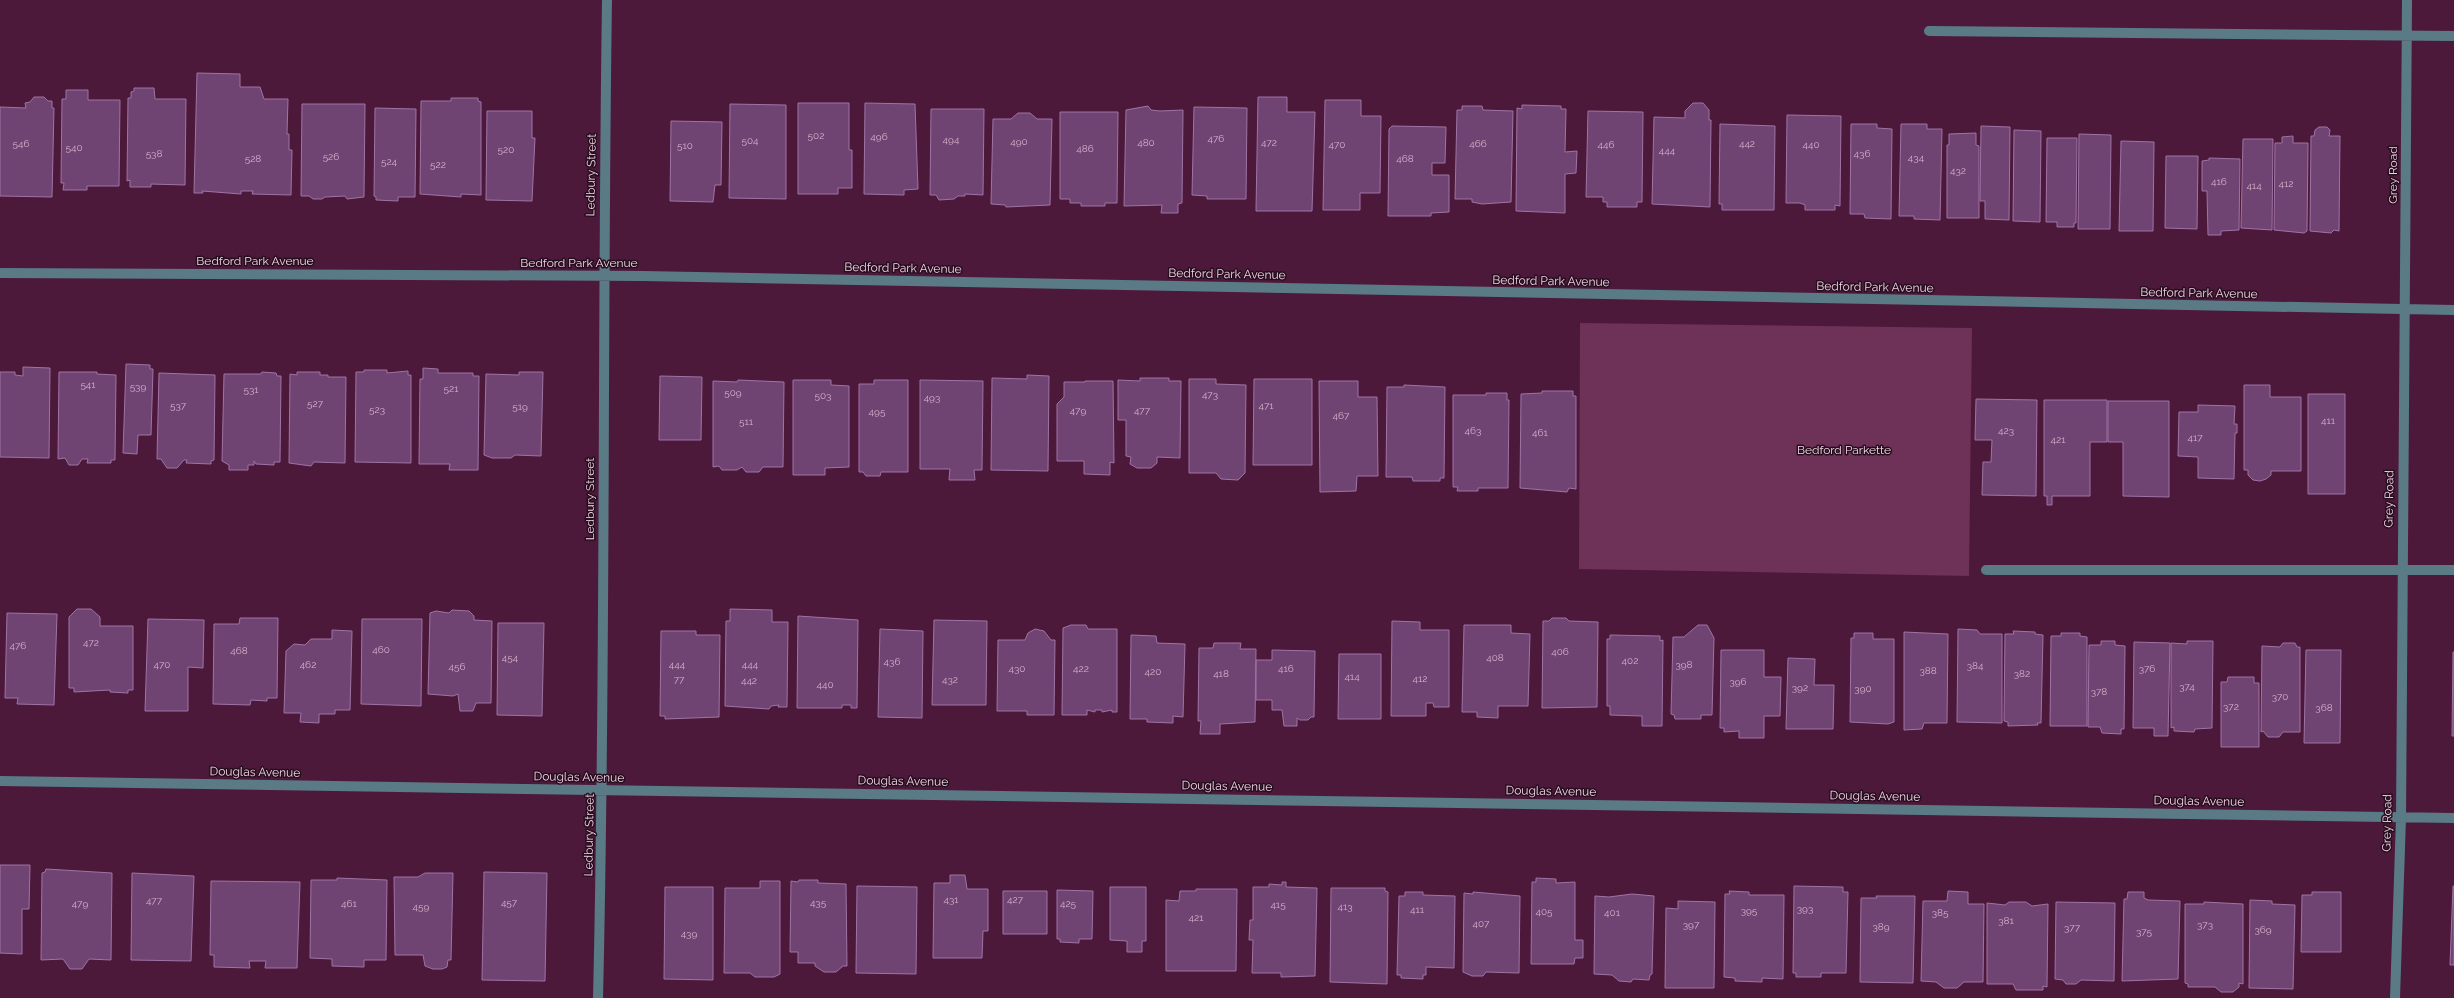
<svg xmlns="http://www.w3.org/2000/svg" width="2454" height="998" viewBox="0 0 2454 998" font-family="Raleway,sans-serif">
	<rect width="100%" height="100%" fill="#4d193b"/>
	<path fill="#6e3158" d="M1580,323L1972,328L1969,576L1579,569Z"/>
	<path fill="#6f4473" stroke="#a073a5" d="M197,73L240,74V87H260L264,99H288L287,134H289V150H292L291,195L252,194L253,191H241V194L202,191L203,193H194Z
		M134,88H154L155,99H186L185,185L151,184V187H130V180L127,181L128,98H131V92L134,91Z
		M66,90H88V100H120L119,186H87V190H63L64,183H61L62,99H66Z
		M34,97H44L48,101H52V108H54L52,197L0,196V107L26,108L25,103L30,102Z
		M1258,97H1287V112H1315L1312,211H1256Z
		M451,98H478V101L481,102V195L461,194V197L420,194L421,101H451Z
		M1325,100H1361V116H1381L1380,193H1360V210H1323Z
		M798,103H849V150H852V188H838V194H798Z
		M865,103L915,104L918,189L904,190V195L864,194Z
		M1693,103H1703L1709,110V120H1711L1710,207L1652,204L1654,117L1685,118V111Z
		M302,104H365L364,197L347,199L345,196L325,197L322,199H313L309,196H301Z
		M730,104L786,105V199L729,198Z
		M1522,105L1561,106V109H1566L1565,152L1577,151L1576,173L1565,174V213L1516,211L1517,108L1522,109Z
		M1148,106L1151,110L1160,111L1183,110L1182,203L1178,204V213H1161L1162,205L1124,206L1126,110Z
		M1462,106H1482L1483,110L1513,111L1511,202L1482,204L1472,202V199H1455L1457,110H1462Z
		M1194,107L1247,108L1246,199H1207V196L1192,195Z
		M375,108L416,109L415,197H398V201L376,200V197L374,196Z
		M931,109H984L983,195L965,194V196H958L954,199L939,200L936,195H930Z
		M487,111H532V138H535L532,201L486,200Z
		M1588,111L1643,112L1642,202H1637V207H1607V202H1603V197H1586Z
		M1060,112H1118L1117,203H1105V206H1081V203H1070V199H1060Z
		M1018,113H1030L1037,119H1052L1050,205L1006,207L1005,205L991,204L993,119H1011Z
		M1787,115L1841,116L1840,206L1835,205V210H1805V205L1800,203H1786Z
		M671,121L722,122L721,185H715L713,202L670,201Z
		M1720,124L1775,126L1774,210H1722V204H1719Z
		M1851,124H1877V128L1892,129L1891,219L1865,218L1864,214H1850Z
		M1901,124H1927V129H1942L1940,220L1914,219V216H1899Z
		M1392,126L1446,127L1445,163H1432V175H1449V212L1431,213V216H1388L1389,129Z
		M1981,126L2010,127L2009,220L1985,219V201H1980Z
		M2319,127H2327L2330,130L2329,136H2340L2339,231L2334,230L2331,233L2310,231L2311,136H2314L2315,130Z
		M2014,130L2041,131L2040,222L2013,221Z
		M1976,133V145L1979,146V218H1947V145H1949V134Z
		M2079,134L2111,135L2110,229H2078Z
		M2293,136V143H2308L2307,231L2304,233L2274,230L2275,143H2282V137Z
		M2047,138H2077L2076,223H2074V227H2057V222H2046Z
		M2243,139H2273L2272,230L2241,228Z
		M2121,141L2154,142L2153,231H2119Z
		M2166,156H2198L2197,229L2165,228Z
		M2209,158L2240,159L2239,230L2221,231V235H2208L2207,191H2202V161L2209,160Z
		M126,364L150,365V369H153L151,435H138L137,454L123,453Z
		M23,367L50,368L49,458L0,457V372H15V375L23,376Z
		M423,368L438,369V373H473V376H479L478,470H449L450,464H419L420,379H423Z
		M364,370H387V373L408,371V375H411V463L355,462L356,372H364Z
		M59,372H97V374L116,375L115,460H111V463H87L88,459H82L78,465H69L65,458L58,459Z
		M262,372L276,373L277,376H281L280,462H274V465L256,464L254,461V465H248V470H229V465L222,461L224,374H261Z
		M297,372H320V375H328V377H346L345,463L314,462L311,466L289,463L290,374L297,375Z
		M519,372H543L541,456L515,455L511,458H492L484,455L486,374L519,375Z
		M159,373L215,375L214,460L211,461V464L186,463L187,460H184L177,468H167L161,459H157Z
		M1027,375L1049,376L1048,471L991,470L992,378L1027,379Z
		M660,376L702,377L701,440H659Z
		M1140,378H1169V381H1181L1180,458L1157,457V463L1151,468H1137L1130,464L1131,457L1126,456V420H1118V380L1140,381Z
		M1189,379H1216V384L1246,385L1245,473L1238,480L1221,479L1216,473H1189Z
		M1254,379H1312V465H1253Z
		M738,380L784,382L783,467H763L759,472H746L742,467L737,470H722L719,466L713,467V381L737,382Z
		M793,380H831V385L849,386V467L825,468V475H793Z
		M874,380H908V472H881L880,476H866L863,472H859V384H874Z
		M920,380L983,381L982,470H974L975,480H949L950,469H920Z
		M1085,381H1113L1114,463L1110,462V475L1084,474V461H1057V404L1064,397V382H1085Z
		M1319,381H1358V397H1377L1378,476H1357L1356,491L1320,492Z
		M1404,385L1445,387L1444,478H1440V481H1413L1412,477H1386L1387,387H1404Z
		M2244,385H2270V397H2301V471H2271V475L2266,479L2260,481L2253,480L2248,475V470H2244Z
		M1542,391H1573V396H1576V489L1569,488L1567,492L1520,488L1521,394L1542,393Z
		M1486,393H1507V400H1509L1508,488H1478V491H1457L1458,487H1453V395H1486Z
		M2308,394H2345V494H2308Z
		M1976,399L2037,400L2036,496L1982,495L1983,462H1991L1992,440H1975Z
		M2044,400H2107V442H2090V496H2052V505H2047V496H2044Z
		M2108,401H2169V497L2123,496V442H2108Z
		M2198,405L2235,406L2234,424H2237V433H2235L2234,479L2198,478V457L2178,456L2179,412H2198Z
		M77,609H91L100,617V626H133V690H128V693L110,692V690L74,692V688H69V617Z
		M730,609L772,610V622H788L787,707H778L779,705L771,706L769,709L725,706L726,621H730Z
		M452,610L469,611L474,616V620L492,621L491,703H476L473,711H460L458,694L453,696L428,694L430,613L436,611L449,613Z
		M7,613L57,614L54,705L17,704L18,698H5Z
		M798,616L858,620L857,708H851V705H842V708H797Z
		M240,618H278L277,698H267V701L251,700L250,705L213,704L214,624H239Z
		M1552,618H1566L1569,621L1598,622L1597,707L1542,708L1543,621H1549Z
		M148,619L204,620L203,668L188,667V711H145Z
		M362,619H422L421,706L361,704Z
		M934,620L987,621L986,705H932Z
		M1392,621L1420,622V630H1449V707H1434L1433,703H1426V716H1391Z
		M498,623H544L542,716L497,715Z
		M1071,625H1086L1088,629H1117V712H1112V710L1102,712V710H1095V712L1087,710V715H1062L1063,628Z
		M1464,625H1511V633L1530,634L1528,706H1498V718L1477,717V712H1462Z
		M1698,625H1707L1714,638L1712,715H1701V719H1675L1674,715L1671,714L1673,637H1684Z
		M880,629L923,631L922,718L878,717Z
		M1035,629L1044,631L1051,640H1055L1054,715H1027V711H997L998,640H1025L1028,633Z
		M1958,629L1977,630L1980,634H2002V723L1957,722Z
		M332,630L352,631L350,710H335V714H319V723L300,722L301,713H284L286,651L294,644L305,645L311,639H332Z
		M661,631H696V635H720L719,717L665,719V716H660Z
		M2013,631L2035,632V634L2043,635L2041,723H2037L2038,725L2008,726V722L2004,721L2005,634H2014Z
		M1904,632L1948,634L1947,723H1924L1922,729L1904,730Z
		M1854,633H1873V639H1894V722L1888,724L1850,722L1851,638H1854Z
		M2061,633H2080V636L2087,637V726H2050L2051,636H2061Z
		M1131,635L1156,636L1157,643L1185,644L1183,717L1173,716V723L1147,722V719H1130Z
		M1610,635L1660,636V641L1663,640L1662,726H1642V716L1610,715V706H1607V639H1610Z
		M2101,641H2115V645L2125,646L2124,729H2121V734L2102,733L2100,727H2088L2089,645H2101Z
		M2187,641H2213L2212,728L2195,729L2194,732L2174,731V727L2171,728V643L2187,644Z
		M2134,642L2170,643L2168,736H2154V728H2133Z
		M1214,643H1241L1240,649H1256L1255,722L1220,724V734H1200L1201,721H1198L1199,648H1213Z
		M2283,643H2295L2297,647H2300V732H2283L2279,737H2268L2263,731L2261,732L2262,646L2280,647Z
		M1272,650L1315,651L1314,717H1311L1308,720H1300L1297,718V726H1284L1282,710H1272V700H1256V660H1272Z
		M1721,650H1764V677H1781L1780,716H1764V738H1739V731L1724,732V728H1720Z
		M2306,650H2341L2340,743H2304Z
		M2453,652H2454V736H2452Z
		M1339,654H1381V719H1338Z
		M1788,658L1815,659L1814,685H1834L1833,729H1786Z
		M2228,677H2254V683H2259V747H2221V682H2227Z
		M0,865H30L29,909H22V954L0,953Z
		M46,869L112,873L111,960L89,959L82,969H70L63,959L41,960L42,873L45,872Z
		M484,872L547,873L545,981L482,980Z
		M132,873L194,876L191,961L131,960Z
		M425,873H453L451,960H448L447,967L442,969H433L425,966L423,955H395L394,877H418Z
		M950,875H965L967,889H988V931H983L982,958H933L934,883H950Z
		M337,878L387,880L386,960H364V967L332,966V959L310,958L311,880H337Z
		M1536,878L1556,879V883L1575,882V940H1583V958H1575L1574,964H1531L1532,882H1536Z
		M799,880H818V883L846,884L847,966H843L836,972H824L815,966V963H798V952H790L791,881L798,882Z
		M211,881L300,882L297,968H265L266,961H249L250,968L214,967V955H210Z
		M760,881H780V974L774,977H755L750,973H724L725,888H760Z
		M1282,882H1286V887L1317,888L1315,976L1281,977V973H1252L1253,940H1249L1250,920H1253V887H1269V884L1282,885Z
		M857,886L917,887L916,974L856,973Z
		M1794,886L1843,887V892H1848L1846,973H1821V977H1796V973H1793Z
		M2453,886H2454V965H2450Z
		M665,887H713V980L664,979Z
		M1110,887H1146V941H1142V952H1127V941L1110,940Z
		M1331,888H1385V891L1388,892L1387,984L1330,982Z
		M1196,889H1237L1236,971H1166V900L1179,901L1180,891H1196Z
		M1057,890L1093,891L1092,939H1079V943L1060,942V939H1057Z
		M1003,891H1047V934H1003Z
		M1729,891L1749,892V895H1784L1783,979L1762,978V982L1735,981V978L1724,977L1725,894H1730Z
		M1948,891L1968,892V904H1984L1983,982H1964L1957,988H1944L1936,982L1921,981L1923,901H1947Z
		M1405,892H1423V895L1455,896L1454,968L1426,967V975H1423V979L1401,978V975H1397L1399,896H1405Z
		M1473,892L1520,896L1519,973L1486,972L1483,976H1472L1463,972L1464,893L1473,894Z
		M2128,892H2144V898L2148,900L2180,901L2178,979L2122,981L2124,899H2127Z
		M2312,892H2341V952H2301L2302,895H2312Z
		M1632,894L1654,896L1652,974L1650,975L1649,980L1633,979L1631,982L1619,981L1612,975L1594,974L1595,896L1609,897Z
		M1876,896H1915L1913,983L1860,982L1861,898H1877Z
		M2250,900L2272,901V904L2295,905L2293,989L2249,988Z
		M1678,901L1715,902L1714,988H1665L1666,908L1678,909Z
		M2009,902H2026L2032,906L2048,904L2047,987L2043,986V990H2016L2013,984H1987V903L2005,905Z
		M2056,902L2115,903L2114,981L2081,980L2076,984H2066L2063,980L2055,979Z
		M2204,902L2243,904V984L2239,983V987L2233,992H2221L2215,987H2188V984L2185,983V904H2204Z"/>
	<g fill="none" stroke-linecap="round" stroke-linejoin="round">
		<path stroke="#5a7a86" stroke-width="10" d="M1929,31L2454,36
			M0,273L643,276L2454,310
			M1986,570H2454
			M0,781L2454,818
			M598,998C606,665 602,333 607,0
			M2395,998L2401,818L2407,0"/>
	</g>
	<g text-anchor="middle" stroke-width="3" stroke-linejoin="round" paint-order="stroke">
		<g font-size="10" fill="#d4afc9">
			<text x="816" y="139">502</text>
			<text x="879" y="140">496</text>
			<text x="1216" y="142">476</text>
			<text x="951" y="143">494</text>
			<text x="750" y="144">504</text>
			<text x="1019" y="145">490</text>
			<text x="1146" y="146">480</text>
			<text x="1269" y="146">472</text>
			<text x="21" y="147">546</text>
			<text x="1478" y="147">466</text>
			<text x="1747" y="147">442</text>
			<text x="1337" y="148">470</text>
			<text x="1606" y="148">446</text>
			<text x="1811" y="148">440</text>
			<text x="685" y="149">510</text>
			<text x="74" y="151">540</text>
			<text x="1085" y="152">486</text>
			<text x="506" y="153">520</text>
			<text x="1667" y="154">444</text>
			<text x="154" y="157">538</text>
			<text x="1862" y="157">436</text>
			<text x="331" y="160">526</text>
			<text x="1916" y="161">434</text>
			<text x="253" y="162">528</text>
			<text x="1405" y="162">468</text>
			<text x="389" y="165">524</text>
			<text x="438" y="168">522</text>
			<text x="1958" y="174">432</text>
			<text x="2219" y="185">416</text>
			<text x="2286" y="187">412</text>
			<text x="2254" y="189">414</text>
			<text x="88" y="388">541</text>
			<text x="138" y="390">539</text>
			<text x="451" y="392">521</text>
			<text x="251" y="393">531</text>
			<text x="733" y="396">509</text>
			<text x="1210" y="398">473</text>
			<text x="823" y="399">503</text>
			<text x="932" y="401">493</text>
			<text x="315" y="407">527</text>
			<text x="178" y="409">537</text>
			<text x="1266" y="409">471</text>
			<text x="520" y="410">519</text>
			<text x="377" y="413">523</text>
			<text x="1078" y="414">479</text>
			<text x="1142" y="414">477</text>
			<text x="877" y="415">495</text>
			<text x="1341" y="419">467</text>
			<text x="2328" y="424">411</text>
			<text x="746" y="425">511</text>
			<text x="1473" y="434">463</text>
			<text x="2006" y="434">423</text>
			<text x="1540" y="436">461</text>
			<text x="2195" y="441">417</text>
			<text x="2058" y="443">421</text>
			<text x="91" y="646">472</text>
			<text x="18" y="649">476</text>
			<text x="381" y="653">460</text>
			<text x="239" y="654">468</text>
			<text x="1560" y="655">406</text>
			<text x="510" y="661">454</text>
			<text x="1495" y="661">408</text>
			<text x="1630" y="664">402</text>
			<text x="892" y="665">436</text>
			<text x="162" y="668">470</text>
			<text x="308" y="668">462</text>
			<text x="677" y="668">444</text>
			<text x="750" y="668">444</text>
			<text x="1684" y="668">398</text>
			<text x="1975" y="669">384</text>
			<text x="457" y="670">456</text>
			<text x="1017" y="672">430</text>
			<text x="1081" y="672">422</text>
			<text x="1286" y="672">416</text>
			<text x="2147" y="672">376</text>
			<text x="1928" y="674">388</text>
			<text x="1153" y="675">420</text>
			<text x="1221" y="677">418</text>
			<text x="2022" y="677">382</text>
			<text x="1352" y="680">414</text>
			<text x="1420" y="682">412</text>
			<text x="679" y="683">77</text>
			<text x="950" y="683">432</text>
			<text x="749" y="684">442</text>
			<text x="1738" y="685">396</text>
			<text x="825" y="688">440</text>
			<text x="2187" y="690">374</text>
			<text x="1800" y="691">392</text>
			<text x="1863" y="692">390</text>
			<text x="2099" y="695">378</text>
			<text x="2280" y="700">370</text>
			<text x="2231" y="710">372</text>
			<text x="2324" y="711">368</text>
			<text x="951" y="903">431</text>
			<text x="1015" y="903">427</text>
			<text x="154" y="904">477</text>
			<text x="509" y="906">457</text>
			<text x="818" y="906">435</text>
			<text x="80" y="907">479</text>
			<text x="349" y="907">461</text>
			<text x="1068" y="907">425</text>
			<text x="1278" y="908">415</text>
			<text x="421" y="910">459</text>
			<text x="1345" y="910">413</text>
			<text x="1805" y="912">393</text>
			<text x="1417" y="913">411</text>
			<text x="1749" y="914">395</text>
			<text x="1544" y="915">405</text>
			<text x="1612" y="916">401</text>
			<text x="1940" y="916">385</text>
			<text x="1196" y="921">421</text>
			<text x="2006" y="924">381</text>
			<text x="1481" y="927">407</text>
			<text x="1691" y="928">397</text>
			<text x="2205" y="928">373</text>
			<text x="1881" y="930">389</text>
			<text x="2072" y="931">377</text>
			<text x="2263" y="933">369</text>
			<text x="2144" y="935">375</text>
			<text x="689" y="937">439</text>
		</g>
		<g font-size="12" fill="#f5d3e6" stroke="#250e1d">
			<text transform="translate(591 175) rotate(-89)" y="4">Ledbury Street</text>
			<text transform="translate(2393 175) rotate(-90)" y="4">Grey Road</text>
			<text x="255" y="265">Bedford Park Avenue</text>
			<text x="579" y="267">Bedford Park Avenue</text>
			<text transform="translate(903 268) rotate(1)" y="4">Bedford Park Avenue</text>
			<text transform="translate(1227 274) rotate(1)" y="4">Bedford Park Avenue</text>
			<text transform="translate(1551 281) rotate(1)" y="4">Bedford Park Avenue</text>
			<text transform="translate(1875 287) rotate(1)" y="4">Bedford Park Avenue</text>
			<text transform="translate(2199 293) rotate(1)" y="4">Bedford Park Avenue</text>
			<text transform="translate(590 499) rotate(-90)" y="4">Ledbury Street</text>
			<text transform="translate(2389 499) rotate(-89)" y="4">Grey Road</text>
			<text transform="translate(255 772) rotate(1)" y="4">Douglas Avenue</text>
			<text transform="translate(579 777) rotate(1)" y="4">Douglas Avenue</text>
			<text transform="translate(903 781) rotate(1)" y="4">Douglas Avenue</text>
			<text transform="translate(1227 786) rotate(1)" y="4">Douglas Avenue</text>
			<text transform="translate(1551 791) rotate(1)" y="4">Douglas Avenue</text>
			<text transform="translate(1875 796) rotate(1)" y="4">Douglas Avenue</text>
			<text transform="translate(2199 801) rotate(1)" y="4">Douglas Avenue</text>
			<text transform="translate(2387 823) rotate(-89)" y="4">Grey Road</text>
			<text transform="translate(589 835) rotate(-89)" y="4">Ledbury Street</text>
		</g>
		<g font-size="12" fill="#f4d7e7" stroke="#250e1d">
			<text x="1844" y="454">Bedford Parkette</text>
		</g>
	</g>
</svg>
